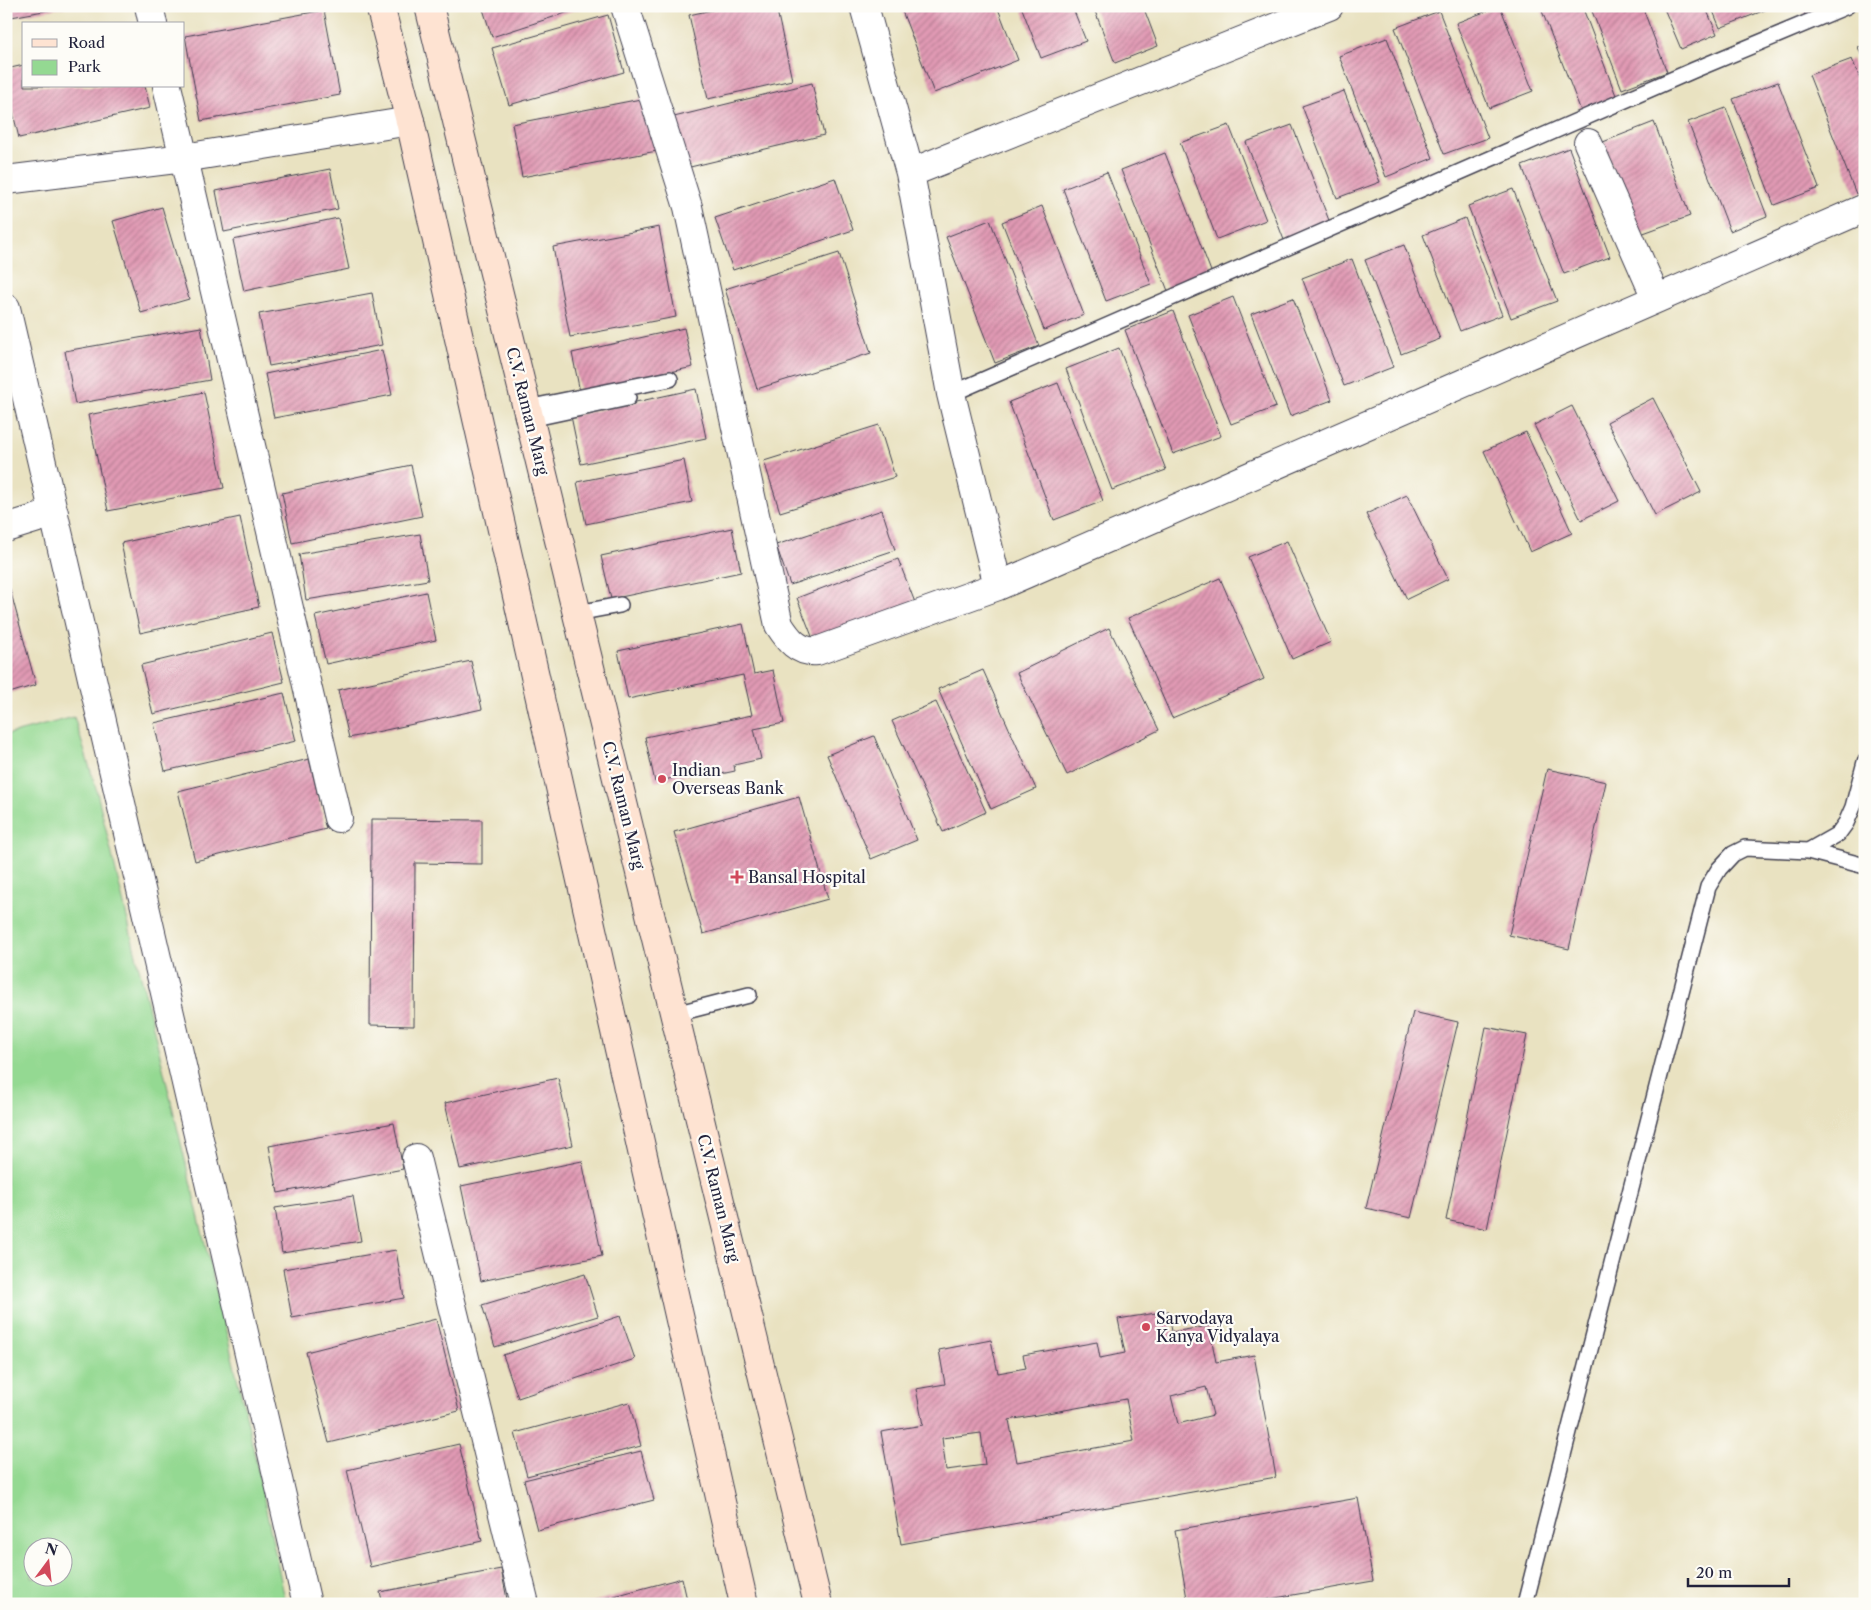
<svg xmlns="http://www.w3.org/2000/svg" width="1871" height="1610" viewBox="0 0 1871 1610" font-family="'Libre Caslon Text',serif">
	<defs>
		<pattern id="building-hatch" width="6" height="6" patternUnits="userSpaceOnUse" patternTransform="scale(1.25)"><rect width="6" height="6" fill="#e19ab4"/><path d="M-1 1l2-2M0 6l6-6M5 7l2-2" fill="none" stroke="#b67d94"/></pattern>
	</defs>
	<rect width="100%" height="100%" fill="#fdfcf7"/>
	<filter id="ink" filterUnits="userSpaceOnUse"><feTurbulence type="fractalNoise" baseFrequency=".02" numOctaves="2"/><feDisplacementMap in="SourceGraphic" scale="10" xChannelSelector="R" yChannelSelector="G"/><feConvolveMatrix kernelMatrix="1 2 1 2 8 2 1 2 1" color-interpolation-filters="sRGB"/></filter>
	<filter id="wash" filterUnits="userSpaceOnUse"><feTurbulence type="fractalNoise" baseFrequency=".0096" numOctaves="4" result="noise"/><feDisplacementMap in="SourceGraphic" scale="20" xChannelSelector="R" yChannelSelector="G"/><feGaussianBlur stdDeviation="1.12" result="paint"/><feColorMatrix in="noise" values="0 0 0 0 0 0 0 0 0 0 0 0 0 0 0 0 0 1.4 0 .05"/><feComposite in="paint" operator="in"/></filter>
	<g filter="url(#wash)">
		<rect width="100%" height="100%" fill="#e9e2c1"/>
		<path fill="#94d992" stroke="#5b7e66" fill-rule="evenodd" d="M74,717L96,788L247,1419L286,1604H6V735ZM32,1548H62V1578H32Z"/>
		<g id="blocks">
			<path fill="url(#building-hatch)" fill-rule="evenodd" d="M6,6H65V7L6,18Z
				M482,6H584V7L492,37Z
				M730,6H776L792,80L708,99L689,15Z
				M900,6H997L1018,60L934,93Z
				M1021,6H1072L1086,41L1041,58Z
				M1093,6H1143L1158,46L1115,63Z
				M1500,6L1533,91L1489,108L1456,23Z
				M1540,6H1582L1617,98L1581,111Z
				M1590,6H1642L1667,72L1622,89Z
				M1663,6H1705L1717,34L1681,49Z
				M1711,6H1775L1720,28Z
				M1802,6H1835L1806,17Z
				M324,10L340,95L201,121L185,36Z
				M1439,11L1488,138L1444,154L1395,28Z
				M608,15L624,72L509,105L492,48Z
				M1387,38L1433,158L1386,177L1339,56Z
				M1865,45V64L1858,47Z
				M1852,59L1865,91V190L1856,194L1809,75Z
				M24,65V86H145L150,108L19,138L6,84V69Z
				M1778,82L1819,188L1774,205L1733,99Z
				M812,83L824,135L686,168L674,117Z
				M1344,91L1380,182L1337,198L1302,106Z
				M651,97L662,150L522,177L512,124Z
				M1726,108L1767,216L1730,231L1688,122Z
				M1654,122L1690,216L1638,235L1603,142Z
				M1229,125L1266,220L1217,239L1180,143Z
				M1292,125L1330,223L1284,240L1246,142Z
				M1569,148L1610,257L1564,274L1522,166Z
				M1165,153L1212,274L1168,291L1121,170Z
				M330,169L338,209L224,232L216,191Z
				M1107,172L1151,284L1106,301L1063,189Z
				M835,178L853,230L733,270L715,218Z
				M1513,189L1557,301L1511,318L1468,206Z
				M1042,206L1084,315L1044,330L1002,222Z
				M162,207L189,299L141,313L113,221Z
				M338,218L349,269L244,291L233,240Z
				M1465,218L1502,315L1460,331L1423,235Z
				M990,220L1039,346L995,363L946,237Z
				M659,227L676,317L570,337L553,247Z
				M1404,245L1440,339L1401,354L1365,260Z
				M839,253L871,353L757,389L725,289Z
				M1352,259L1393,367L1344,386L1302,278Z
				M372,293L382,345L269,366L259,314Z
				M1233,297L1276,407L1231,424L1188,315Z
				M1293,298L1332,400L1290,416L1251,314Z
				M1173,311L1221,436L1173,454L1125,330Z
				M201,327L210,380L75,404L65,351Z
				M684,328L693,367L580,392L572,353Z
				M1119,348L1166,470L1112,490L1066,369Z
				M382,350L392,395L274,418L265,374Z
				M1058,383L1103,501L1054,520L1009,402Z
				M696,389L706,438L581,464L571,416Z
				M204,392L224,488L108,511L88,415Z
				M1653,398L1701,492L1655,515L1607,422Z
				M1572,406L1619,501L1581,520L1534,425Z
				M879,425L895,477L780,512L764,461Z
				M1526,432L1572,533L1530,552L1484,451Z
				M684,460L692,502L586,524L577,482Z
				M411,465L422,516L292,543L282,493Z
				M1407,495L1448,579L1407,599L1366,514Z
				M882,510L895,550L790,585L776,545Z
				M240,517L259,607L140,633L121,543Z
				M732,528L741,572L611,599L601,556Z
				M420,534L428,580L306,600L299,554Z
				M1287,541L1331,642L1292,659L1248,557Z
				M898,559L916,605L815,644L797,598Z
				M1220,578L1264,679L1172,718L1128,618Z
				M6,582H8L36,685L6,694Z
				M426,592L436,640L326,664L315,616Z
				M743,624L754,674L773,670L784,723L754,729L761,759L734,765L735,771L707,777L705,771L655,782L645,737L752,715L743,675L628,699L618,651Z
				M1109,628L1159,730L1067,775L1017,673Z
				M272,633L284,682L153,714L141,665Z
				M471,661L482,709L349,738L338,690Z
				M983,670L1036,789L991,809L938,689Z
				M284,693L296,741L165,771L154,723Z
				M936,702L986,812L943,832L892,721Z
				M874,736L917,840L871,859L827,755Z
				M309,759L326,829L195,861L178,791Z
				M1547,769L1606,782L1569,949L1509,935Z
				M799,797L828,899L703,934L674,832Z
				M371,819L482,820V864L415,863L414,1026L370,1025Z
				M1413,1012L1458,1022L1411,1218L1366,1208Z
				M1486,1027L1527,1035L1487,1229L1446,1220Z
				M558,1078L573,1145L460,1169L445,1103Z
				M394,1123L403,1169L278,1193L269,1146Z
				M582,1161L602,1256L481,1281L461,1186Z
				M353,1196L361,1241L282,1253L275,1208Z
				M396,1250L404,1298L292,1318L283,1269Z
				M585,1274L598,1316L495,1347L482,1305Z
				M1169,1311L1172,1332L1209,1326L1216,1362L1254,1355L1276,1477L901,1544L881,1432L923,1425L916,1389L945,1384L939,1350L991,1340L998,1373L1026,1368L1023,1355L1097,1342L1100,1358L1125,1353L1118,1319ZM1206,1387L1213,1415L1178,1424L1171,1396ZM1126,1399L1134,1441L1017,1462L1009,1420ZM981,1433L985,1465L946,1470L942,1438Z
				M620,1316L635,1359L518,1398L503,1355Z
				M436,1319L459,1411L329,1443L306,1352Z
				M629,1402L641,1446L527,1476L515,1433Z
				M459,1444L482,1541L370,1567L347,1470Z
				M641,1451L654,1500L537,1530L524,1480Z
				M1358,1498L1373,1581L1241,1604H1188L1175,1530Z
				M501,1569L508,1604H383L380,1592Z
				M682,1578L688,1604H588V1603Z"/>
		</g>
	</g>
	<g filter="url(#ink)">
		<use href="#blocks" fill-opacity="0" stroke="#403f4f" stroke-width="1"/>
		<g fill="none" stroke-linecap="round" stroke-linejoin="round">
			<g stroke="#403f4f" stroke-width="18">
				<path id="lane" d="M951,394L1694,70L1847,6
					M527,408L670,379
					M530,419L628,398
					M577,613L620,605
					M1808,851L1865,866
					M675,1014L749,995
					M1525,1604L1708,887L1719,869L1733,854L1745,848L1808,851L1838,834L1846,823L1853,807L1865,762"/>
			</g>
			<g stroke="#403f4f" stroke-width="30">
				<path id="street" d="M149,6L153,24
					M625,6L688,207L779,625C788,639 798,653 817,651L998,586L1865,208
					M864,6L910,173L951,394L998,586
					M167,86L338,818
					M1588,143L1656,298
					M910,173L1329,6
					M6,180L184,158L410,121
					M6,308L307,1604
					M6,528L54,513
					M416,1158L525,1604"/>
			</g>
			<g stroke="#403f4f" stroke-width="30">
				<path id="secondary" d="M380,6L410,121L744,1604
					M429,6L818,1604"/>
			</g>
			<use href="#lane" stroke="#fff" stroke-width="15"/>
			<use href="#street" stroke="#fff" stroke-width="28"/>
			<use href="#secondary" stroke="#fee3d2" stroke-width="28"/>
		</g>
	</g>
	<g fill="#d1495b" stroke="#fdfcf7" stroke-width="2">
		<circle cx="662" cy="779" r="5"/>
		<path d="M734.5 869.5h5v5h5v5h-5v5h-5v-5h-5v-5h5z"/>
		<circle cx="1146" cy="1327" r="5"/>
	</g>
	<g text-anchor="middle" stroke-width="4.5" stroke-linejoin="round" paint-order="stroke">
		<g font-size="16" fill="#22223b" stroke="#fdfcf7">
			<text transform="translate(528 411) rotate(76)" y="6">C.V. Raman Marg</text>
			<text transform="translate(624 805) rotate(76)" y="6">C.V. Raman Marg</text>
			<text transform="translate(719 1198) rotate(76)" y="6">C.V. Raman Marg</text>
		</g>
		<g font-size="16" fill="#22223b" stroke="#fdfcf7" text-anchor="start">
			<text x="672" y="776">Indian<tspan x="672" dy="18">Overseas Bank</tspan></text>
			<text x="748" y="883">Bansal Hospital</text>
			<text x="1156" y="1324">Sarvodaya<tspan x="1156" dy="18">Kanya Vidyalaya</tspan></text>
		</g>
	</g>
	<rect width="1871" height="1610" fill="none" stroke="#fdfcf7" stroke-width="25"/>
	<rect x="22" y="22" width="162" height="65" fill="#fdfcf7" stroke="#a5a5ac"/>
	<rect x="32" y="39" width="25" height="8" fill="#fee3d2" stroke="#a5a5ac"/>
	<text x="68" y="48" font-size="15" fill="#22223b">Road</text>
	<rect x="32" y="60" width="25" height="15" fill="#94d992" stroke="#a5a5ac"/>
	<text x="68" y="72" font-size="15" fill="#22223b">Park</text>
	<g transform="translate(48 1562) rotate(15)"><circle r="24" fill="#fdfcf7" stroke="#a5a5ac"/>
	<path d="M0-4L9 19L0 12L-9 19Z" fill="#d1495b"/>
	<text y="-8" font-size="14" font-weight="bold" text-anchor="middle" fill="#22223b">N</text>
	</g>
	<path d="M1688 1578v8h101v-8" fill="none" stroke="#22223b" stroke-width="2.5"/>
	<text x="1696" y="1578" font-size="15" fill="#22223b" stroke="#fdfcf7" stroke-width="4" paint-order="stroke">20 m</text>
</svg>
